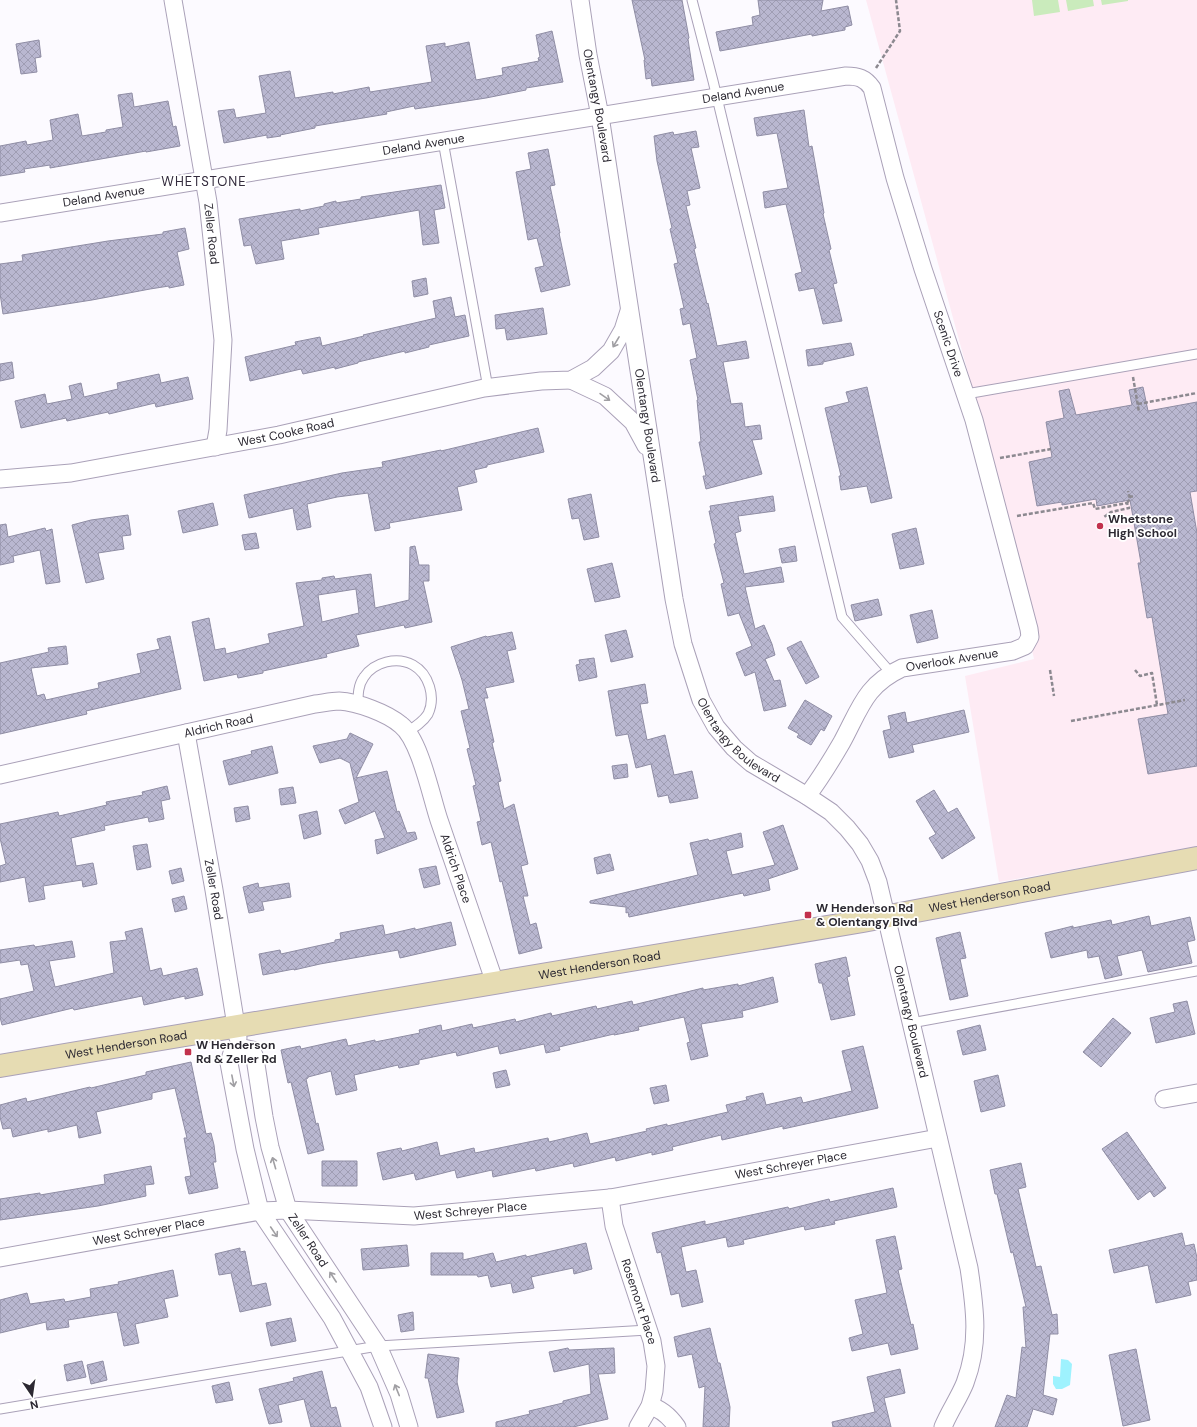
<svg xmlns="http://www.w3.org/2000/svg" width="1197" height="1427" viewBox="0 0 1197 1427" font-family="'DM Sans',sans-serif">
	<defs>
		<pattern id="building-cross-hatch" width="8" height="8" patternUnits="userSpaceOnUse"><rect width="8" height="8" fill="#b9b7d0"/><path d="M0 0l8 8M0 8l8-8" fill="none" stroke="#9f9db3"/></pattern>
	</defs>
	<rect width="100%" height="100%" fill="#fcfaff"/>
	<path fill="#feebf4" d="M866,0H1197V847L999,882L965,676L1034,659L973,391Z"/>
	<path fill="#caebbc" d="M1032,0H1058L1060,12L1034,16Z
		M1066,0H1093L1094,6L1068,11Z
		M1101,0H1128V1L1102,5Z"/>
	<path fill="#9ef2fe" d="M1061,1359L1068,1360L1072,1364L1070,1385L1062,1389H1056L1053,1384V1376L1060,1377Z"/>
	<path fill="url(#building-cross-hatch)" stroke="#8f8da4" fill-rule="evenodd" d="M632,0H682L689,38L688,39L694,80L652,86L651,78L646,79L644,60H645Z
		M758,0H823L821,11L848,6L852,25L845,27V30L812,36V34L720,51L716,32L753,25L752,17L760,15Z
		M552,31L563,82L526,88V90L486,98L415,109L414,106L386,112L387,114L315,126V128L280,135L281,136L267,138V135L224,143L218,111L234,109L236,118L266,113L259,76L290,71L295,98L333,92V94L369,87L370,92L432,82L426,46L445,43V47L469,42L476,80L503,75L502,68L539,61L538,58L540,57L536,35Z
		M39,40L41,57L35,58L37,72L21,74L16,44Z
		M132,93L134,107L168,101L173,127L176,126L180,146L146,152V151L50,168V165L24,169L25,172L0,176V146L26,141L27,145L53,140L50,120L78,114L82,136L106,132V130L123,127L118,95Z
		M804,110L809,147L812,146L824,213L823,214L831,249L829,250L837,283L833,284L842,321L823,324L814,288L799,291L795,274L802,272L786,204L765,208L763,192L788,188L777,133L757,136L754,118Z
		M696,131L699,147L691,148L700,188L687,191L690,205L686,206L696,248L694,249L707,304L708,303L717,346L746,341L749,358L723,362L731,404L742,403L745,427L760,425L762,439L752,440L762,474L706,489L703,476H706L699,442H701L697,400H698L690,360L697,358L690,323L683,325L680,309L684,308L674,264L678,263L670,229L672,228L657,161L654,136L673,132L674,135Z
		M548,149L555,185L550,186L560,233H559L570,285L541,292L535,268L544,266L537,238L528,240L516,172L531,169L528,153Z
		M441,185L445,208L434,210L439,243L423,245L419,210L318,228L319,234L281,241L284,259L256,264L251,245L244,246L239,219L300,209V211L324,206V204L336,201V203L361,199V197Z
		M185,228L189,249L177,252L184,285L169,288V286L150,289L92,300L3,314L0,293V264L23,261L22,255L108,241L163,234V232Z
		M426,278L428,294L414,297L412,281Z
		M451,297L455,317L465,315L469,336L429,345V347L405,353V351L358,362V363L335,369V367L303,374L301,369L250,381L245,357L296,345L295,342L320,337L322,346L364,336L363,335L436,318L433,301Z
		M543,308L547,334L507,340L505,328L496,329L495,315Z
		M851,343L854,355L823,362V364L808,366L806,350Z
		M12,362L14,378L0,381V364Z
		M159,374L161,383L188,377L193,399L156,407L155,403L109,414L108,412L67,421L66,418L21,428L15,401L45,394L47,404L72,399L69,386L81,383L84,397L118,389L117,383Z
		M867,387L892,498L871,503L867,486L841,490L839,476H841L825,408L849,402L846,392Z
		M1143,387L1148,411L1197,402V491L1190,492L1197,533V766L1148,774L1138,719L1168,714L1152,617L1147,618L1138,563H1141L1130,500L1097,506L1096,499L1062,505V502L1037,506L1029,462L1052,457L1046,422L1064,418L1059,391L1069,389L1076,415L1132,405L1129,390Z
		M538,428L544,452L487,465V467L474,470L477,482L457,487L462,510L389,523L390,528L375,531L368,493L337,497L307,504L311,527L297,530L293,508L249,518L244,495L342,473L383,467L382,462L441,450V451Z
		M591,494L599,537L584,540L579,518L572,519L568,499Z
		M773,496L775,511L738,516L741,531L735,533L744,574L781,567L784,582L745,587L755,629L764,625L772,644L775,655L765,659L774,681L780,680L786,706L764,711L755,672L745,676L736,653L752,646L739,613L728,616L721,584L724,583L714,544L716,543L709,511H711L710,506Z
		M213,503L218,525L183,533L178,511Z
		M128,515L131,535L122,536L124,549L98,553L104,579L86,583L72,525L91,520Z
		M6,524L8,537L45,528L46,531L52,529L60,582L46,584L40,550L13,556L14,562L0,565V525Z
		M916,528L924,564L900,569L892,534Z
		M256,533L259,548L245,550L242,535Z
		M415,546L419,565H429V581H423L432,622L405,628L404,625L356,635L359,646L326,654L327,657L263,671V673L238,678L237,674L204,681L192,622L209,618L215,650L225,648L226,654L270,643L268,634L304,626L296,583L322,580V578L334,576L335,579L371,574L375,608L409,600L410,547ZM356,589L359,613L322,622L318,595Z
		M795,546L797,561L782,563L779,549Z
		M612,563L620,597L595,602L587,569Z
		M878,599L882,615L855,621L851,605Z
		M932,610L938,638L917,643L910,615Z
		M626,630L633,657L611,662L605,635Z
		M512,632L516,649L507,651L514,682L485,688L488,698H484L494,742L492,743L501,781L498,782L504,809L514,804L528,864L521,866L528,896H523L530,925L536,923L542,948L519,954L502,881L500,882L491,842L482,845L477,822L481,821L473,786L476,785L467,749L470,748L461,711L469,709L462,680L451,647L486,636L487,637Z
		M170,636L181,689L86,711L87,714L0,734V663L49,652L48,648L66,646L68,664L31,668L37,696L44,694L46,700L99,688L98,683L141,673L137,654L160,649L157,639Z
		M801,641L819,677L806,684L787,648Z
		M594,658L597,677L579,681L576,665L580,664L579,660Z
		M645,684L648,703L640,704L647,740L665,735L674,775L692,771L698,798L670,803L668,795L658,797L651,764L636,768L628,734L616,736L608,691Z
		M805,700L832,716L824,731L821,729L811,745L797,737L799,734L788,728Z
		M964,710L969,732L912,745L914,752L889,758L883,731L891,729L888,716L905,712L907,723Z
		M350,733L373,744L356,778L387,771L397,812L399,811L407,833L415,832L417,839L377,854L375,840L385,838L375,811L345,824L339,810L359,802L350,763L340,758L320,763L313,746L347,739Z
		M272,746L278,773L229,785L223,761L252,754L251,751Z
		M627,764L628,777L614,779L612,766Z
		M167,786L170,799L161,801L164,819L149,822L148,817L104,826L105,830L71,838L76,866L93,863L97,884L83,887L82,880L43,886L45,899L29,902L25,877L0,882V866L6,864L0,838V824L58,812L59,816L107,805L106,802L143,795L142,792Z
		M293,787L296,803L281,805L279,789Z
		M934,790L948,813L957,808L975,838L942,859L929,838L936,834L916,801Z
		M248,806L250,819L236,822L234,808Z
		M317,811L321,834L304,839L299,815Z
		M783,825L798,869L768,879L770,890L744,896L743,893L629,917L628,912L626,913V907L590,903V901L698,875L690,843L708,839L709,841L741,833L743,847L726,851L732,875L775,865L763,832Z
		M147,844L151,867L137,870L133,846Z
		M610,854L614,870L597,874L594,858Z
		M436,866L440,884L424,888L419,869Z
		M181,868L184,881L172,884L169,871Z
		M258,883L259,888L289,883L291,897L262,902L264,910L249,913L243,887Z
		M184,896L187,909L175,912L172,899Z
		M1149,916L1151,926L1190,917L1195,940L1187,942L1192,963L1148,972L1142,950L1117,956L1122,975L1105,979L1099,956L1088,958L1087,950L1051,958L1045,933L1073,926V928L1111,920L1112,925Z
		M451,922L456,945L400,958L398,950L320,964L294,970V969L263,975L259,954L280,950L281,954L335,942V940L341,939L340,933L383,925L385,935L415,928V930Z
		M142,928L150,971L161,968L163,976L197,968L203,995L185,999V996L144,1005L142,996L74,1010L73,1008L2,1025L0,1017V999L34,991L28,964L21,965L20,960L0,963V950L34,945L35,947L72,941L75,957L49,961L55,987L114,973L110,942L127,940L125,932Z
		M960,932L966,958L960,959L968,996L950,1000L936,938Z
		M846,957L850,976L847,977L855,1015L831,1020L822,983H819L815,964Z
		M773,977L778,1002L742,1011L743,1017L701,1024L708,1056L691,1060L687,1043L690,1042L684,1017L638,1027L639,1030L614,1035V1034L559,1047L560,1050L546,1053L544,1044L500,1054L498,1046L457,1056L456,1052L419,1060V1064L399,1068L398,1065L354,1075L357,1090L336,1095L331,1071L308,1077V1078L306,1079L316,1124L318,1123L324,1150L308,1154L291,1082L288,1083L281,1050L300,1046L301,1049L346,1039L348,1046L375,1040V1042L420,1033L419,1030L441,1025L442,1031L472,1024L473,1028L515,1019L516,1022L551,1013L552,1016L596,1006L597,1009L632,1001L633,1005L703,988V990L738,984V986Z
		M1187,1001L1195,1034L1156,1043L1150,1018L1175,1012L1173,1004Z
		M1113,1018L1131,1033L1101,1067L1083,1052Z
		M980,1025L986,1050L963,1055L957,1031Z
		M863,1046L878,1108L783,1129V1126L722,1140L721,1135L672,1147L673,1150L652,1155V1152L616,1161L615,1157L574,1167L573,1163L536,1171L535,1168L493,1177L492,1170L457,1178L455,1170L416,1180L414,1173L383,1180L377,1153L401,1148L402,1151L437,1142L440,1156L474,1148L475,1153L548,1138L549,1142L587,1133L590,1144L647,1131L646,1129L667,1124V1126L728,1112L726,1105L747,1100L746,1097L763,1093L766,1105L801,1097L803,1103L852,1091L842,1051Z
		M191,1062L206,1134L211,1133L214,1145L216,1162H213L218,1188L189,1194L185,1177L191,1176L184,1138H187L175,1088L152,1093V1099L96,1112L101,1133L79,1138L77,1125L48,1132V1129L13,1137L11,1128L3,1129L0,1117V1105L26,1098L27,1102L90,1087L91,1088L146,1075V1072Z
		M506,1070L510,1085L496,1088L493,1073Z
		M998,1075L1005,1106L981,1112L974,1081Z
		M666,1085L669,1101L654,1104L650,1088Z
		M1127,1132L1166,1188L1154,1197L1150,1191L1138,1200L1102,1149Z
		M322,1161H357V1186H322Z
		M1021,1163L1026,1187L1018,1189L1036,1267L1041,1266L1052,1315L1057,1314L1058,1334H1050L1043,1395L1057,1399L1053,1415L1033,1409L1027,1427H995L1007,1395L1016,1398L1022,1347L1026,1348L1023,1307H1026L1013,1252L1011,1253L997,1194H995L990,1170Z
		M151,1166L154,1184L145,1185L146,1196L98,1206L0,1220V1199L40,1193V1195L105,1184L104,1175Z
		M893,1188L897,1207L834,1221L835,1224L805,1230L804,1226L743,1240L744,1244L728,1247L726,1237L681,1247L686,1272L696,1270L703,1302L682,1307L679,1293L671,1295L661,1252L657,1253L652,1233L705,1221V1225L788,1207L789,1209L829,1199L830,1202Z
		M1182,1233L1185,1246L1194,1244L1197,1258V1280L1188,1282L1191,1295L1156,1303L1148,1265L1114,1273L1109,1250Z
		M895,1236L902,1269L898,1270L911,1325L913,1324L918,1349L891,1355L888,1343L852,1351L849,1338L863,1334L855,1300L887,1293L876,1240Z
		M586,1243L592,1269L574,1274L573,1268L531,1277L534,1288L513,1293L511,1283L491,1287L488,1275L478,1277L477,1275H431V1253H463V1260L493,1253L496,1262L526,1255V1257Z
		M407,1245L409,1266L363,1270L361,1249Z
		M240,1248V1252L245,1251L252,1286L266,1283L271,1305L240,1312L231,1273L219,1275L215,1254Z
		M173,1270L178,1296L164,1299L168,1317L135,1324L139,1343L124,1346L117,1312L68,1320L69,1327L47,1330L46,1322L0,1333V1300L27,1293L30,1304L64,1299L65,1302L91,1297L90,1289L119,1284L118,1282Z
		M413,1312L414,1330L401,1332L398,1315Z
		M291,1318L296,1341L271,1346L266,1323Z
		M710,1328L718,1363H720L730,1407L729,1427H703L705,1386L699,1388L692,1354L678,1357L674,1337Z
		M568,1348L569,1350L614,1348L615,1373L598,1374L608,1419L573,1427H496V1422L530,1414L529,1411L563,1403V1401L591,1394L589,1364L554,1372L549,1352Z
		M1136,1349L1150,1420L1123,1426L1109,1355Z
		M428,1354L459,1358L457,1382L464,1412L437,1418L428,1378H425Z
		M82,1361L86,1377L67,1381L64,1365Z
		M103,1361L107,1380L91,1384L87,1365Z
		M900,1369L905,1393L884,1398L891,1427H833L832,1422L875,1412L867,1377Z
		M322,1371L331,1408L336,1407L341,1427H311L304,1399L278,1405L282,1422L269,1424L259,1389L294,1381L293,1378Z
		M229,1382L233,1400L216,1403L212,1386Z"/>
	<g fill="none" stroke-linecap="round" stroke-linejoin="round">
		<g stroke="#aaa1b8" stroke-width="11">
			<path id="lane" d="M692,0L713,81L842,617L891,673
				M443,141L488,388
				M966,394L1197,354
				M358,704C358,695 358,685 364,677C374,662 397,656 413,665C429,674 436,697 428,714C423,722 415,727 407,732
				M911,1023L1197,971
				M0,1409L378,1346L648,1330"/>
		</g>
		<g stroke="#aaa1b8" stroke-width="19">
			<g id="street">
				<path id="s1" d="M173,0L208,202L223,340L218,430L215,447"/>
				<path id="s2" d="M580,0L588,55L600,116L674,599L683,644L701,700L716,727L734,748L751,763L807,796L831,812L847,828L860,844L870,861L878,882L969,1268C975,1308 980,1344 965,1383C959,1398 949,1412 943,1427"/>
				<path id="s3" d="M0,213L846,76C858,76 865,78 872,88L895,178L923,269L974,420L1029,629L1030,637L1025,646L1013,651L902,668C865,685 860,709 842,742C831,761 820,779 807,796"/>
				<path d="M571,380L605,396L633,422L646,446"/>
				<path id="s4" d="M0,479L71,473L279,435L484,388L541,381L571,380L593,368L611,351L623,330L629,311"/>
				<path id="s5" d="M186,733L214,890L238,1038"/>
				<path id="s6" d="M0,775L315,704C323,703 332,701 339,701C357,702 387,713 401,725C420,740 431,796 439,820C458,874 476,929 495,983"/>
				<path id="s7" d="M239,1047L252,1050L255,1058L264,1117L270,1147L288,1210L378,1346L399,1394L409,1427"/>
				<path d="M239,1047L232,1053L229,1063L245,1149L260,1211L332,1318L369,1387L383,1427"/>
				<path d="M1164,1099L1197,1093"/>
				<path id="s8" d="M610,1198L614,1226L652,1341L656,1366L654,1391L650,1406L638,1427"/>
				<path id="s9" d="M0,1258L260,1211L288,1210L414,1216L610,1198L938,1138"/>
				<path d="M650,1406C662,1409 670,1417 677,1427"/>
			</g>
		</g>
		<g stroke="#aaa1b8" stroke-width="24">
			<g id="secondary">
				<path id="s10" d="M0,1066L863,921L1197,858"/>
			</g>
		</g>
		<path stroke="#8c8990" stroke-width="2.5" stroke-dasharray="4 2" stroke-linecap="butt" d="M876,68L900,31L896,0
			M1133,377L1139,412
			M1138,404L1197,393
			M1000,458L1051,449
			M1129,497L1134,496
			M1127,503L1130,499L1128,491
			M1017,516L1093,503L1095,509L1127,503L1129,508L1111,512L1104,517
			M1050,670L1054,696
			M1135,670L1140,676L1152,673L1157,705
			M1071,721L1185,700"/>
		<use href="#lane" stroke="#fff" stroke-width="9"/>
		<use href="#street" stroke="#fff" stroke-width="17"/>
		<use href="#secondary" stroke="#e6dcb3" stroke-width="22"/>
	</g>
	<defs><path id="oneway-shaft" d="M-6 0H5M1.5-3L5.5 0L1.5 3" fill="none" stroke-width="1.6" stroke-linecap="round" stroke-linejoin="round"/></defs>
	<g stroke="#a09fa3">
		<use href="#oneway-shaft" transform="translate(616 342) rotate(121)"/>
		<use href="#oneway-shaft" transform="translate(605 397) rotate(35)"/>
		<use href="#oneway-shaft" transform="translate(233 1081) rotate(79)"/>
		<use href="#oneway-shaft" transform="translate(274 1163) rotate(-106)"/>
		<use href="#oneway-shaft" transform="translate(274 1232) rotate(56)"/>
		<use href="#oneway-shaft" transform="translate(333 1277) rotate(-123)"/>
		<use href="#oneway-shaft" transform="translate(397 1390) rotate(-112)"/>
	</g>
	<g fill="#c2314d" stroke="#fff" stroke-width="1.5">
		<circle cx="1100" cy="526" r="4"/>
		<rect x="804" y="911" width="8" height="8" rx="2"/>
		<rect x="184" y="1048" width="8" height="8" rx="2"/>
	</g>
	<g text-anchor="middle" stroke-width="3.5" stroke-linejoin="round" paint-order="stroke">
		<g font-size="12" fill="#2c2932" stroke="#fff">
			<text dy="4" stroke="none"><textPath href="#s3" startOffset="753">Deland Avenue</textPath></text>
			<text dy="4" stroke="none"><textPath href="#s2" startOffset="107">Olentangy Boulevard</textPath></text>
			<text dy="4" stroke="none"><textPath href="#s3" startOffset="429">Deland Avenue</textPath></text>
			<text dy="4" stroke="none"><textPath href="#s3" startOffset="105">Deland Avenue</textPath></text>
			<text dy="4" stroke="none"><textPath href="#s1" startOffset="237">Zeller Road</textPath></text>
			<text dy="4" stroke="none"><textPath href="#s3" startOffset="1154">Scenic Drive</textPath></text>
			<text dy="4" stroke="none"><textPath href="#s2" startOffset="431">Olentangy Boulevard</textPath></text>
			<text dy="4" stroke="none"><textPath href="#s4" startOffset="290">West Cooke Road</textPath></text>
			<text transform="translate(952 660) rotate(-9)" y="4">Overlook Avenue</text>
			<text dy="4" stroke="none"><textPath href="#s6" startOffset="224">Aldrich Road</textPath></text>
			<text dy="4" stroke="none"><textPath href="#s2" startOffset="767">Olentangy Boulevard</textPath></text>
			<text dy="4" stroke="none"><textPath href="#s6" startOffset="569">Aldrich Place</textPath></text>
			<text dy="4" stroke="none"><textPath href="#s5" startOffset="159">Zeller Road</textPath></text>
			<text dy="4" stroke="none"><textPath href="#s10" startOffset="1004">West Henderson Road</textPath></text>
			<text dy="4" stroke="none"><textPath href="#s10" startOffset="608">West Henderson Road</textPath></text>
			<text dy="4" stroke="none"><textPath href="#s2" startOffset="1115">Olentangy Boulevard</textPath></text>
			<text dy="4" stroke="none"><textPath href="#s10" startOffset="128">West Henderson Road</textPath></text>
			<text dy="4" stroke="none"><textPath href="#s9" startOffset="799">West Schreyer Place</textPath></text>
			<text dy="4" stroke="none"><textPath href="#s9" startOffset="475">West Schreyer Place</textPath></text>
			<text dy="4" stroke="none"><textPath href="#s9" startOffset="151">West Schreyer Place</textPath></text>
			<text dy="4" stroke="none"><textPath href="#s7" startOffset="214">Zeller Road</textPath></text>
			<text dy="4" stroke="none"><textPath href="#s8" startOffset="108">Rosemont Place</textPath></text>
		</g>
		<g font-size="12" font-weight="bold" fill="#2c2932" stroke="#fff" text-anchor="start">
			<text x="1108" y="523">Whetstone<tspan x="1108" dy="14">High School</tspan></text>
			<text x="816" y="912">W Henderson Rd<tspan x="816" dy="14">&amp; Olentangy Blvd</tspan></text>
			<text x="196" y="1049">W Henderson<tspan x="196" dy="14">Rd &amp; Zeller Rd</tspan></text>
		</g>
		<g font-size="13" letter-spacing="1" fill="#332b3d" stroke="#fff">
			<text x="204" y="186">WHETSTONE</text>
		</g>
	</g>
	<g transform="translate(32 1395) rotate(167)" stroke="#ffffff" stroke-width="3" paint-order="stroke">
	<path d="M0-3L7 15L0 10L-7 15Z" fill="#2c2932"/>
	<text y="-6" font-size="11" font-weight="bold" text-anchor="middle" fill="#2c2932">N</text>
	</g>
</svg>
